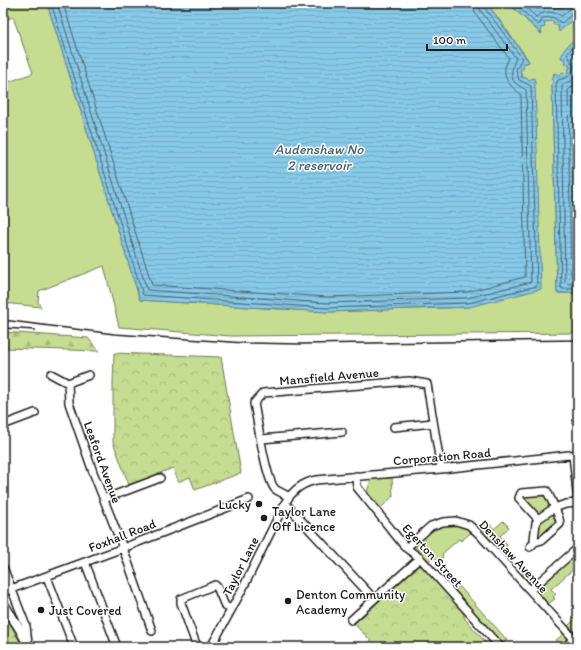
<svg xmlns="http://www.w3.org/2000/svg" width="581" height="650" viewBox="0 0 581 650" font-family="Itim,sans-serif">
	<defs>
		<pattern id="forest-firs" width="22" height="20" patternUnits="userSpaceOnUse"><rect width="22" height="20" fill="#c5dc91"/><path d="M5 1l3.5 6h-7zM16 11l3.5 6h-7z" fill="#a9bc7c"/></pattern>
		<pattern id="park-crowns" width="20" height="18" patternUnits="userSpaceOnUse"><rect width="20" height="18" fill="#c5dc91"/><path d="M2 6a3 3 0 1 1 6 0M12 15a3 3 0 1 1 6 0" fill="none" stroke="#a9bc7c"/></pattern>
		<pattern id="water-rules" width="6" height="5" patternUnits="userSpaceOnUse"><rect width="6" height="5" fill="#87c9e8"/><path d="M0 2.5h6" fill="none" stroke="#74acc6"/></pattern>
	</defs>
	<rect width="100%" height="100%" fill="#fff"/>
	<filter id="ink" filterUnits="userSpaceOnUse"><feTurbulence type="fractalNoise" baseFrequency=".025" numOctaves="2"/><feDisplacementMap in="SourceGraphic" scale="8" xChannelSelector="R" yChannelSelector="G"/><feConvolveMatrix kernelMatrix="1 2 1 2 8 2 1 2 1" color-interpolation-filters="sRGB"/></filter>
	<g filter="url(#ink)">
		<path fill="#c5dc91" stroke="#707c56" d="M3,3H47L140,300L327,312L469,307L528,80L523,78L520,70L523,64L529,62L527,58L487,3H508L541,34V28L544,22L553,20L558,25L559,31L578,14V35L564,50L566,60L570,66L567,74L560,76L554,73L552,85L557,293H578V333L231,336L119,327L104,266L39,291L38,302L41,307L3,303V84L33,73L13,17L3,21Z
			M392,478L393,496L381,508L367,492L371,479Z
			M544,493H545C552,505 551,506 541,515L538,514L522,499V495L532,494C536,497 539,496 544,493Z
			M551,514H553L559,519L556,526L551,527L544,533V535L537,540L538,523Z
			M487,521L494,529L503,521L509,527L500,536L507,544L506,545L507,546L501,551L480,529Z
			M453,524L468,528L473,531L461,541L459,539L442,554L443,557L438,561L434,557L428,561L412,544L435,528Z
			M578,552V565L551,589L556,594L553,597L555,599L548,604L538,593V587Z
			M527,570L536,580L534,582H528L522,575Z
			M459,586L507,640L501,645L454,591Z
			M574,620L578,623V630L576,631L571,629L568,626Z
			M565,633L568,636V640L561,646L556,640Z"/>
		<path fill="url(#forest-firs)" stroke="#707c56" d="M3,332L88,338L99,351L3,348Z
			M3,612L23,647H12L3,631Z"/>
		<path fill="url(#park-crowns)" stroke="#707c56" d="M114,353L221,357L241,473L195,490L190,477L178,482L173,468L129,485L113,442V383Z
			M418,566H422L463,612L465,619L490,647H377L354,624Z"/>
		<path fill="url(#water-rules)" stroke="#5c8496" d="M47,3H487L529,62L523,64L524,68L520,70L522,78L527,77L528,80L534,78L535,82L541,289L469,307L327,312L140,300Z
			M508,3H578V14L559,32L558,25H554L553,21L544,22L545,27L541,28L542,34Z
			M578,35V293H557L552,85L554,73L560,76L562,72L567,74L570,66L565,64L566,60L561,58L564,50Z"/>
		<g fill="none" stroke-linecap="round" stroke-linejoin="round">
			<path stroke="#47616e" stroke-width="1" d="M51,3L143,295L327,308L468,303L537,286L531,86L519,80L516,70L522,58L484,7V3
				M57,3L147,290L327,303L467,298L531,282L526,90C524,88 521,87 518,85C507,78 513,66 516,58L480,10L479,3
				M63,3L152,285L327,297L467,292L525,277L521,94C512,88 503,80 505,67C506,64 508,61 509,58L475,13L473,3
				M514,3L538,25L540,24L543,18L552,17L562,23L574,12L578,11
				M521,3L536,17C546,10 552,11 562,16L572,7L578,6
				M530,3L537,9L552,6L562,8L568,3
				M578,40L567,54L574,66C572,76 567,78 558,80L556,85L561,287L562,289H578
				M578,71C571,86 569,78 562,86L565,282L567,284H578
				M578,83L568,90L571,276L573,278H578"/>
			<g stroke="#1c1c1c" stroke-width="10">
				<path id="minor" d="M51,374L68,383L89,375
					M68,383L69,403L93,472L123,548L152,631
					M3,425L35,413
					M394,427L433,423
					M261,439L342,432
					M573,455L578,501
					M356,476L357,487L406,548L420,558L500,647
					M289,497C285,494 279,492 275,489C266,480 257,419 254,403L263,393L409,381L427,384L441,469
					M104,499L160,478
					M285,503L374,599
					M535,542L542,540L560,524C561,518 550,498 547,491L521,493L519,498L538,519
					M530,547L535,542L534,539L536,523L538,519L554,508L566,504L578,503
					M406,548L431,526L443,522L456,521L469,525L479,534L574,639
					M85,562L117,647
					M3,567L26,626L28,643
					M47,577L74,647
					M530,590L578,548
					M3,592L123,548L249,499
					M351,620L420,558
					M197,647L181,603V599L215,585L217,587L225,606L231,609
					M211,647L243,588L285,503C293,490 302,483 316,480L441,469L578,454
					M565,647L578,635"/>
			</g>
			<g stroke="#1c1c1c" stroke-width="11">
				<path id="major" d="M3,603L19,628L29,647"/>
			</g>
			<use href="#minor" stroke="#fff" stroke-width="7"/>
			<use href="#major" stroke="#fff" stroke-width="8"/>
			<path stroke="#1c1c1c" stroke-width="1.5" d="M3,320L114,334L245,343L301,344L578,340
				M3,328L35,330"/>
		</g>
	</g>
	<g fill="#1c1c1c" stroke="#fff" stroke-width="1.5">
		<circle cx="259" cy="504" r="4"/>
		<circle cx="264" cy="518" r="4"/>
		<circle cx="288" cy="601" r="4"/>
		<circle cx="41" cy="610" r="4"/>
	</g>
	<g text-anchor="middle" stroke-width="3" stroke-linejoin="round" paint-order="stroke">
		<g font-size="13" fill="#1c1c1c" stroke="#fff">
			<text transform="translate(329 376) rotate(-5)" y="5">Mansfield Avenue</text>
			<text transform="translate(442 456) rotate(-5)" y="5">Corporation Road</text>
			<text transform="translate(103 462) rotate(70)" y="5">Leaford Avenue</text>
			<text transform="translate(122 535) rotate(-21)" y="5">Foxhall Road</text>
			<text transform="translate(433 555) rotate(47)" y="5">Egerton Street</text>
			<text transform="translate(514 556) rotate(47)" y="5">Denshaw Avenue</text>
			<text transform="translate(240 566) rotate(-63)" y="5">Taylor Lane</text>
		</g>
		<g font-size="13" fill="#1c1c1c" stroke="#fff" text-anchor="start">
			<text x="251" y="509" text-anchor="end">Lucky</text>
			<text x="272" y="516">Taylor Lane<tspan x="272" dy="15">Off Licence</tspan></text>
			<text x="296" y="599">Denton Community<tspan x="296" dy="15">Academy</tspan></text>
			<text x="49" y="615">Just Covered</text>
		</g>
		<g font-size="14" font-style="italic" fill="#47616e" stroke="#fff">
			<text x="319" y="154">Audenshaw No<tspan x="319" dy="16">2 reservoir</tspan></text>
		</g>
	</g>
	<rect width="581" height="650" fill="none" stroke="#fff" stroke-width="16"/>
	<rect x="8" y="8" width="565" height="634" fill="none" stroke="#1c1c1c" stroke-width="1.5" filter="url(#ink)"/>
	<path d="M427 44v6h80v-6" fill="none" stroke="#1c1c1c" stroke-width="2"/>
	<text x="433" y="44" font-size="12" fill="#1c1c1c" stroke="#ffffff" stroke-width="3" paint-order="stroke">100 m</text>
</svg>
